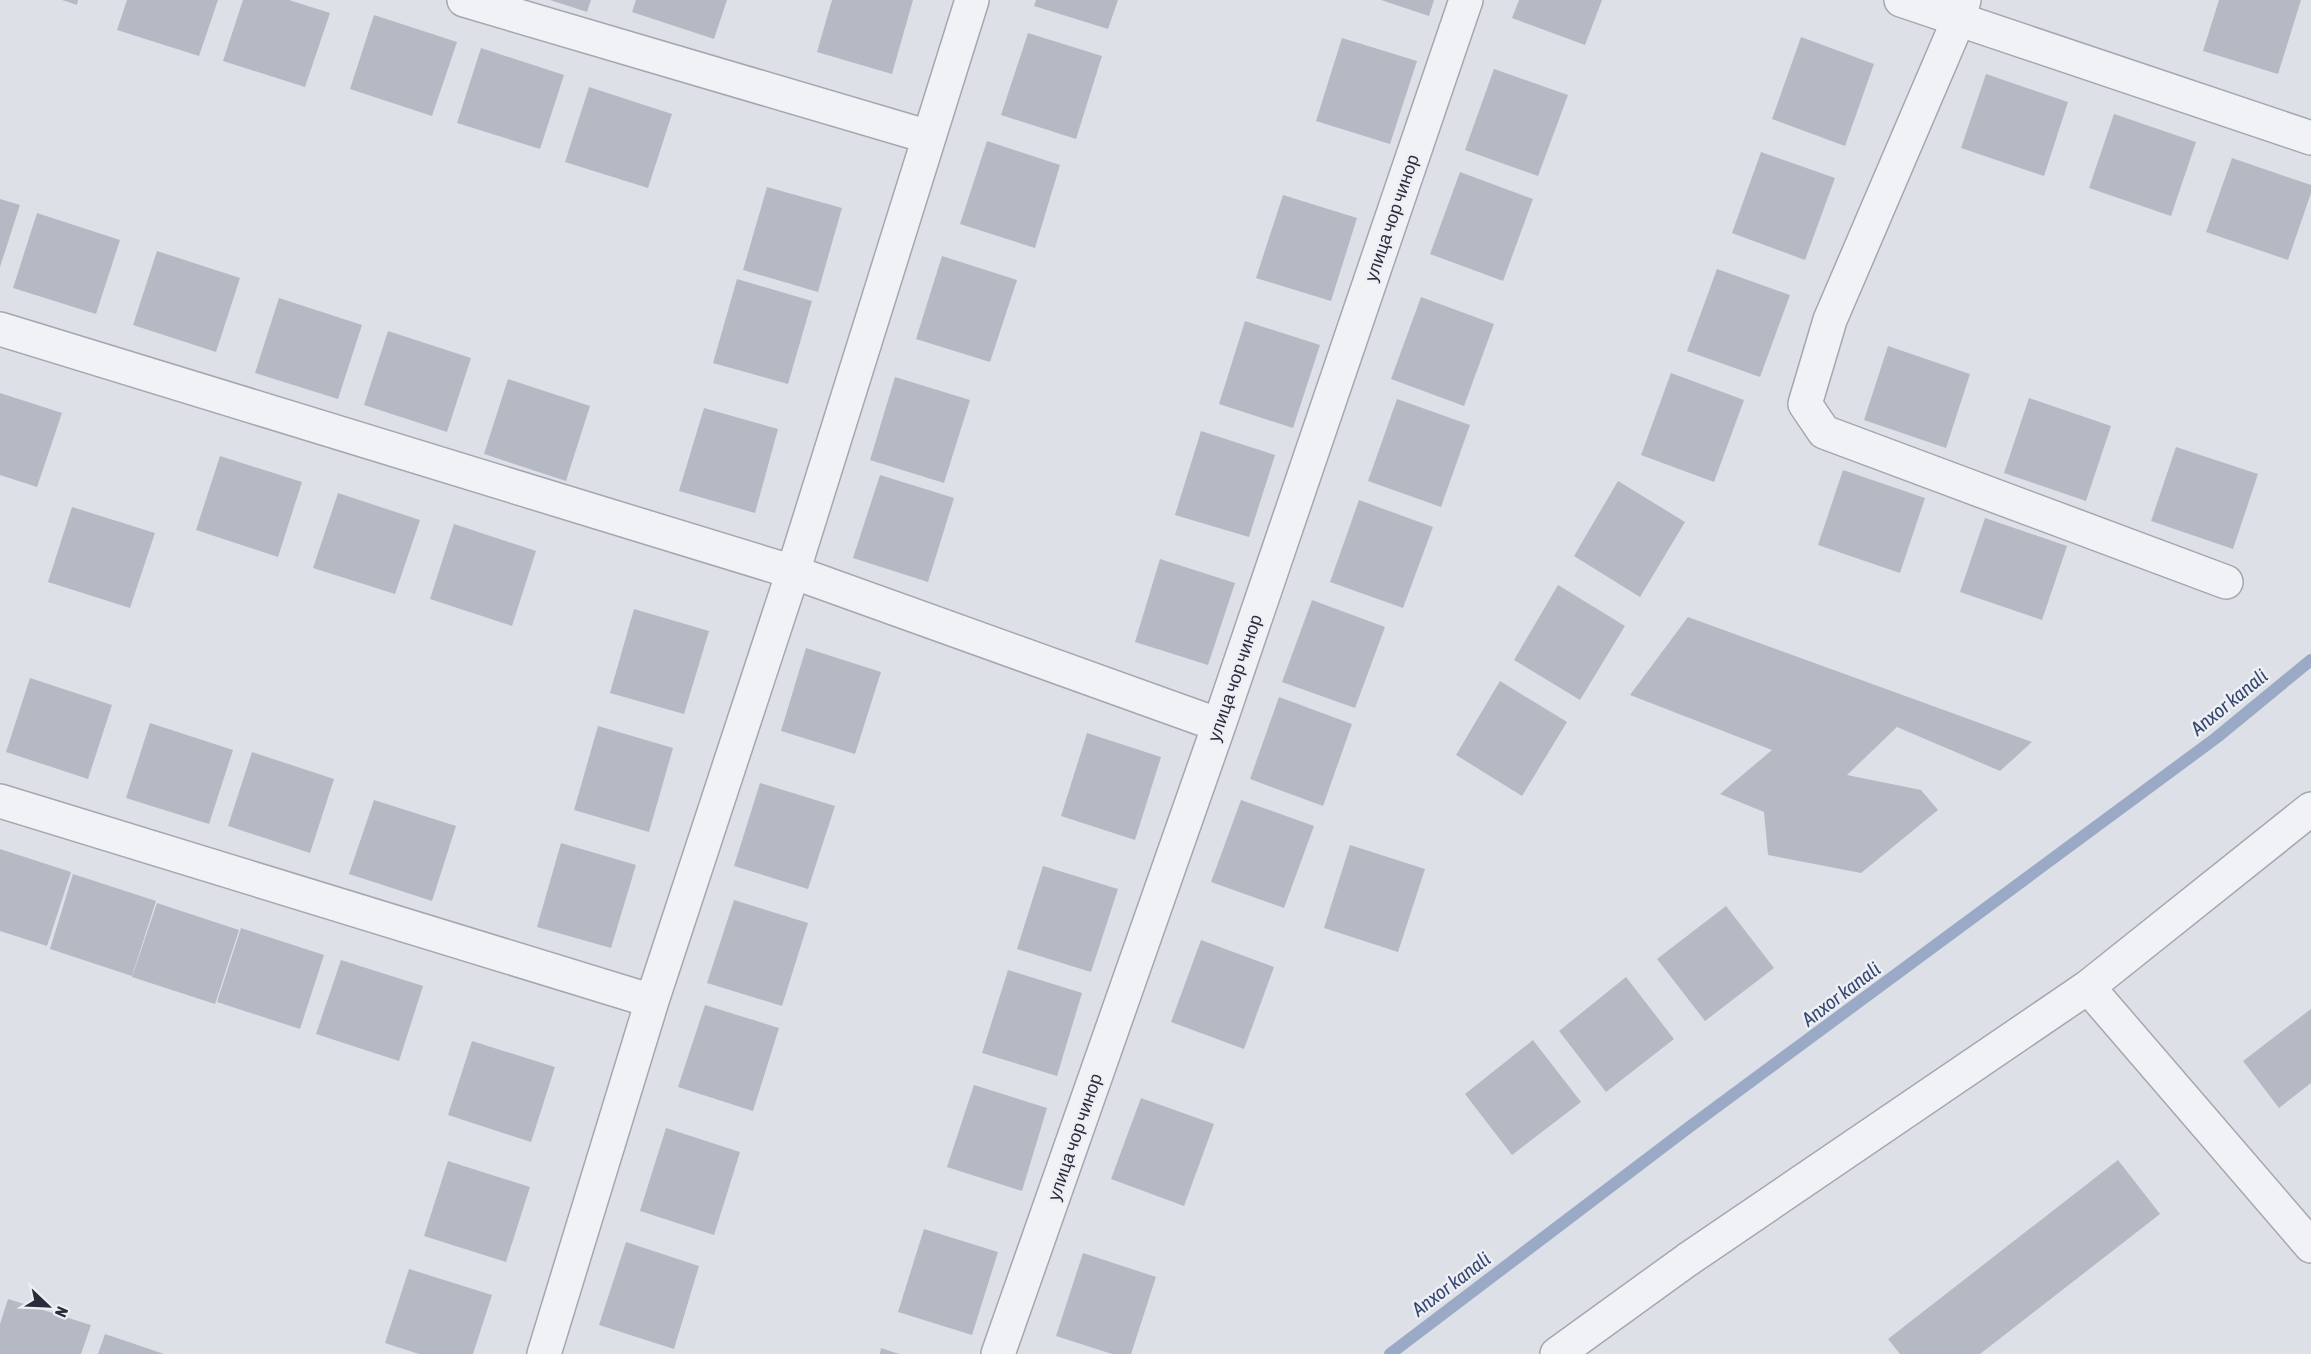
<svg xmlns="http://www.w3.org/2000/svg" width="2311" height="1354" viewBox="0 0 2311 1354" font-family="'Asap Condensed',sans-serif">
	<rect width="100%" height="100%" fill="#dee0e7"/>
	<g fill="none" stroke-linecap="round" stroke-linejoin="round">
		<path stroke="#9aaac6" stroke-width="12" d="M1390,1354L1688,1128L2216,738L2311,660"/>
	</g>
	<path fill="#b5b9c3" d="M62,0H78L77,5Z
		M127,0H218L199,56L117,30Z
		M243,0H289L330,13L305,87L223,61Z
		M550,0H591L587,12Z
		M636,0H727L714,39L632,12Z
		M832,0H913L892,74L817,52Z
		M1036,0H1118L1108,29L1034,6Z
		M1381,0H1434L1429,16Z
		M1519,0H1602L1585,45L1512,18Z
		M2219,0H2301L2278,74L2203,51Z
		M374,15L457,42L432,116L350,89Z
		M1028,33L1102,56L1076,139L1001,115Z
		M1801,37L1874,64L1845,146L1772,119Z
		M1342,38L1417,61L1390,144L1316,121Z
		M481,48L564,75L540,149L457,123Z
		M1494,69L1568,95L1538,176L1465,150Z
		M1986,74L2068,102L2044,176L1961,148Z
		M589,87L672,114L648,188L565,162Z
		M2114,114L2196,142L2171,216L2089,188Z
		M987,141L1060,165L1035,248L960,224Z
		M1761,152L1835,178L1805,260L1732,233Z
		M2232,158L2311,185V193L2288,260L2206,232Z
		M1460,172L1533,199L1503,281L1430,254Z
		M767,187L842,208L818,292L743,270Z
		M1283,195L1357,218L1331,301L1256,278Z
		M0,199L20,205L0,267Z
		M37,213L120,240L96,314L13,288Z
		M157,251L240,278L216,352L133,325Z
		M942,256L1017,280L990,362L916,339Z
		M1717,269L1790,295L1760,377L1687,351Z
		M737,279L812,301L788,384L713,363Z
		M1421,297L1494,324L1464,406L1391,379Z
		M279,298L362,325L338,399L255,373Z
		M1245,321L1320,345L1293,428L1219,404Z
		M388,331L471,358L447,432L364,405Z
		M1888,346L1970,374L1946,448L1864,420Z
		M1671,373L1744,400L1714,482L1641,455Z
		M895,377L970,400L944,483L870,460Z
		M508,379L590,406L566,481L484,454Z
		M0,393L62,413L37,487L0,475Z
		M2029,398L2111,426L2086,501L2004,473Z
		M1397,399L1470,425L1441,507L1368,481Z
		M704,408L778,429L755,513L679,491Z
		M1201,431L1275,455L1249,537L1175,515Z
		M2176,447L2258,474L2233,549L2151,521Z
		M220,456L302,482L278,557L196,530Z
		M1843,470L1925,498L1900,573L1818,545Z
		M880,475L954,498L928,582L853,558Z
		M1618,481L1685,522L1640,597L1574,556Z
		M338,493L420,520L395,594L313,568Z
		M1359,500L1433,527L1403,608L1330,582Z
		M72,507L155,533L130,608L48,582Z
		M1985,518L2067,546L2042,620L1960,592Z
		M454,524L536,551L512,626L430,599Z
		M1160,559L1235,583L1208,665L1135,642Z
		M1558,585L1625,626L1580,700L1514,660Z
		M1312,600L1385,627L1355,708L1282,682Z
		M634,609L709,631L684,714L610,693Z
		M1688,617L2032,742L2000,771L1897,727L1847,775L1921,790L1938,810L1861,873L1768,855L1764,812L1720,794L1772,750L1630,695Z
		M806,648L881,672L855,754L781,731Z
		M30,678L112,705L88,779L6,752Z
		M1500,681L1567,722L1522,796L1456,755Z
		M1279,697L1352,724L1323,806L1250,779Z
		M150,723L233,750L209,824L126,798Z
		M598,726L673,748L649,832L574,810Z
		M1087,733L1161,757L1135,840L1061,816Z
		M252,752L334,779L310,853L228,826Z
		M760,783L835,806L808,889L734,866Z
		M374,800L456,826L432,901L349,874Z
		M1241,800L1314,826L1284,908L1211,882Z
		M561,843L636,865L611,948L537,927Z
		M1350,845L1425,869L1398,952L1324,928Z
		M0,849L71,872L47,946L0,931Z
		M1043,866L1118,889L1091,972L1017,949Z
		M73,874L156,901L132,976L50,949Z
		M734,900L808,923L782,1006L707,983Z
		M157,903L239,930L215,1004L132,977Z
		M1726,906L1774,968L1705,1021L1657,959Z
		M241,928L324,955L300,1029L217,1002Z
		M1201,940L1274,967L1244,1049L1171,1022Z
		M341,960L423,986L399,1061L316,1034Z
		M1008,970L1082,993L1057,1076L982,1053Z
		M1626,977L1674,1039L1606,1092L1559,1031Z
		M705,1005L779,1028L753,1111L678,1087Z
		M2311,1009V1083L2279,1108L2243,1061Z
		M1533,1040L1581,1102L1512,1155L1465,1094Z
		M472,1041L555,1067L531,1142L448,1115Z
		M974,1085L1047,1108L1022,1191L947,1167Z
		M1141,1098L1214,1124L1184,1206L1111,1179Z
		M666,1128L740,1152L714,1235L640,1211Z
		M2118,1160L2160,1214L1980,1354H1900L1888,1339Z
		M448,1161L530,1187L506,1262L424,1236Z
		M924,1229L998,1252L972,1335L898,1312Z
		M626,1242L699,1266L674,1349L599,1325Z
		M1083,1253L1156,1277L1131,1354H1112L1056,1336Z
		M409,1269L492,1295L473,1354H419L385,1343Z
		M8,1299L91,1325L81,1354H0V1324Z
		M105,1334L164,1354H98Z
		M881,1348L899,1354H880Z"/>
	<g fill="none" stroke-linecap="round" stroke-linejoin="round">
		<g stroke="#a4a7b1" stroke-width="36">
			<path id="street" d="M464,0L929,137
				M1901,0L2311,138
				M1964,0L1958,21L1830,320L1805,404L1824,432L2226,582
				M0,329L793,572L1219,725
				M0,801L652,1001
				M2088,987L2311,1246
				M544,1354L652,1001L793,572L972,0
				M998,1354L1219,725L1466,0
				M1557,1354L1687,1260L2088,987L2311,809"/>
		</g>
		<use href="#street" stroke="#f0f2f5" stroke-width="33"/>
	</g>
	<g text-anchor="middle" stroke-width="5" stroke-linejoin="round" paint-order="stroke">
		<g font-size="18" fill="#282d3d" stroke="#edeff5">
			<text transform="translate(1392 218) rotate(-71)" y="6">улица чор чинор</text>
			<text transform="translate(1235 678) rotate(-71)" y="6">улица чор чинор</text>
			<text transform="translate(1075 1137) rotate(-71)" y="6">улица чор чинор</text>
		</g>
		<g font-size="20" font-style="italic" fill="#34476f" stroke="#edeff5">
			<text transform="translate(2229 702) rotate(-39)" y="7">Anxor kanali</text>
			<text transform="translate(1841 994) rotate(-37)" y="7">Anxor kanali</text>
			<text transform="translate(1451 1284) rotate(-37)" y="7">Anxor kanali</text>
		</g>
	</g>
	<g transform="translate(48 1306) rotate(113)" stroke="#edeff5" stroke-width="4.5" paint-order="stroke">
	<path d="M0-4.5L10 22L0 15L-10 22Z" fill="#282d3d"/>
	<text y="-9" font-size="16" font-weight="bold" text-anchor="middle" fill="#282d3d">N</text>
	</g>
</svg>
